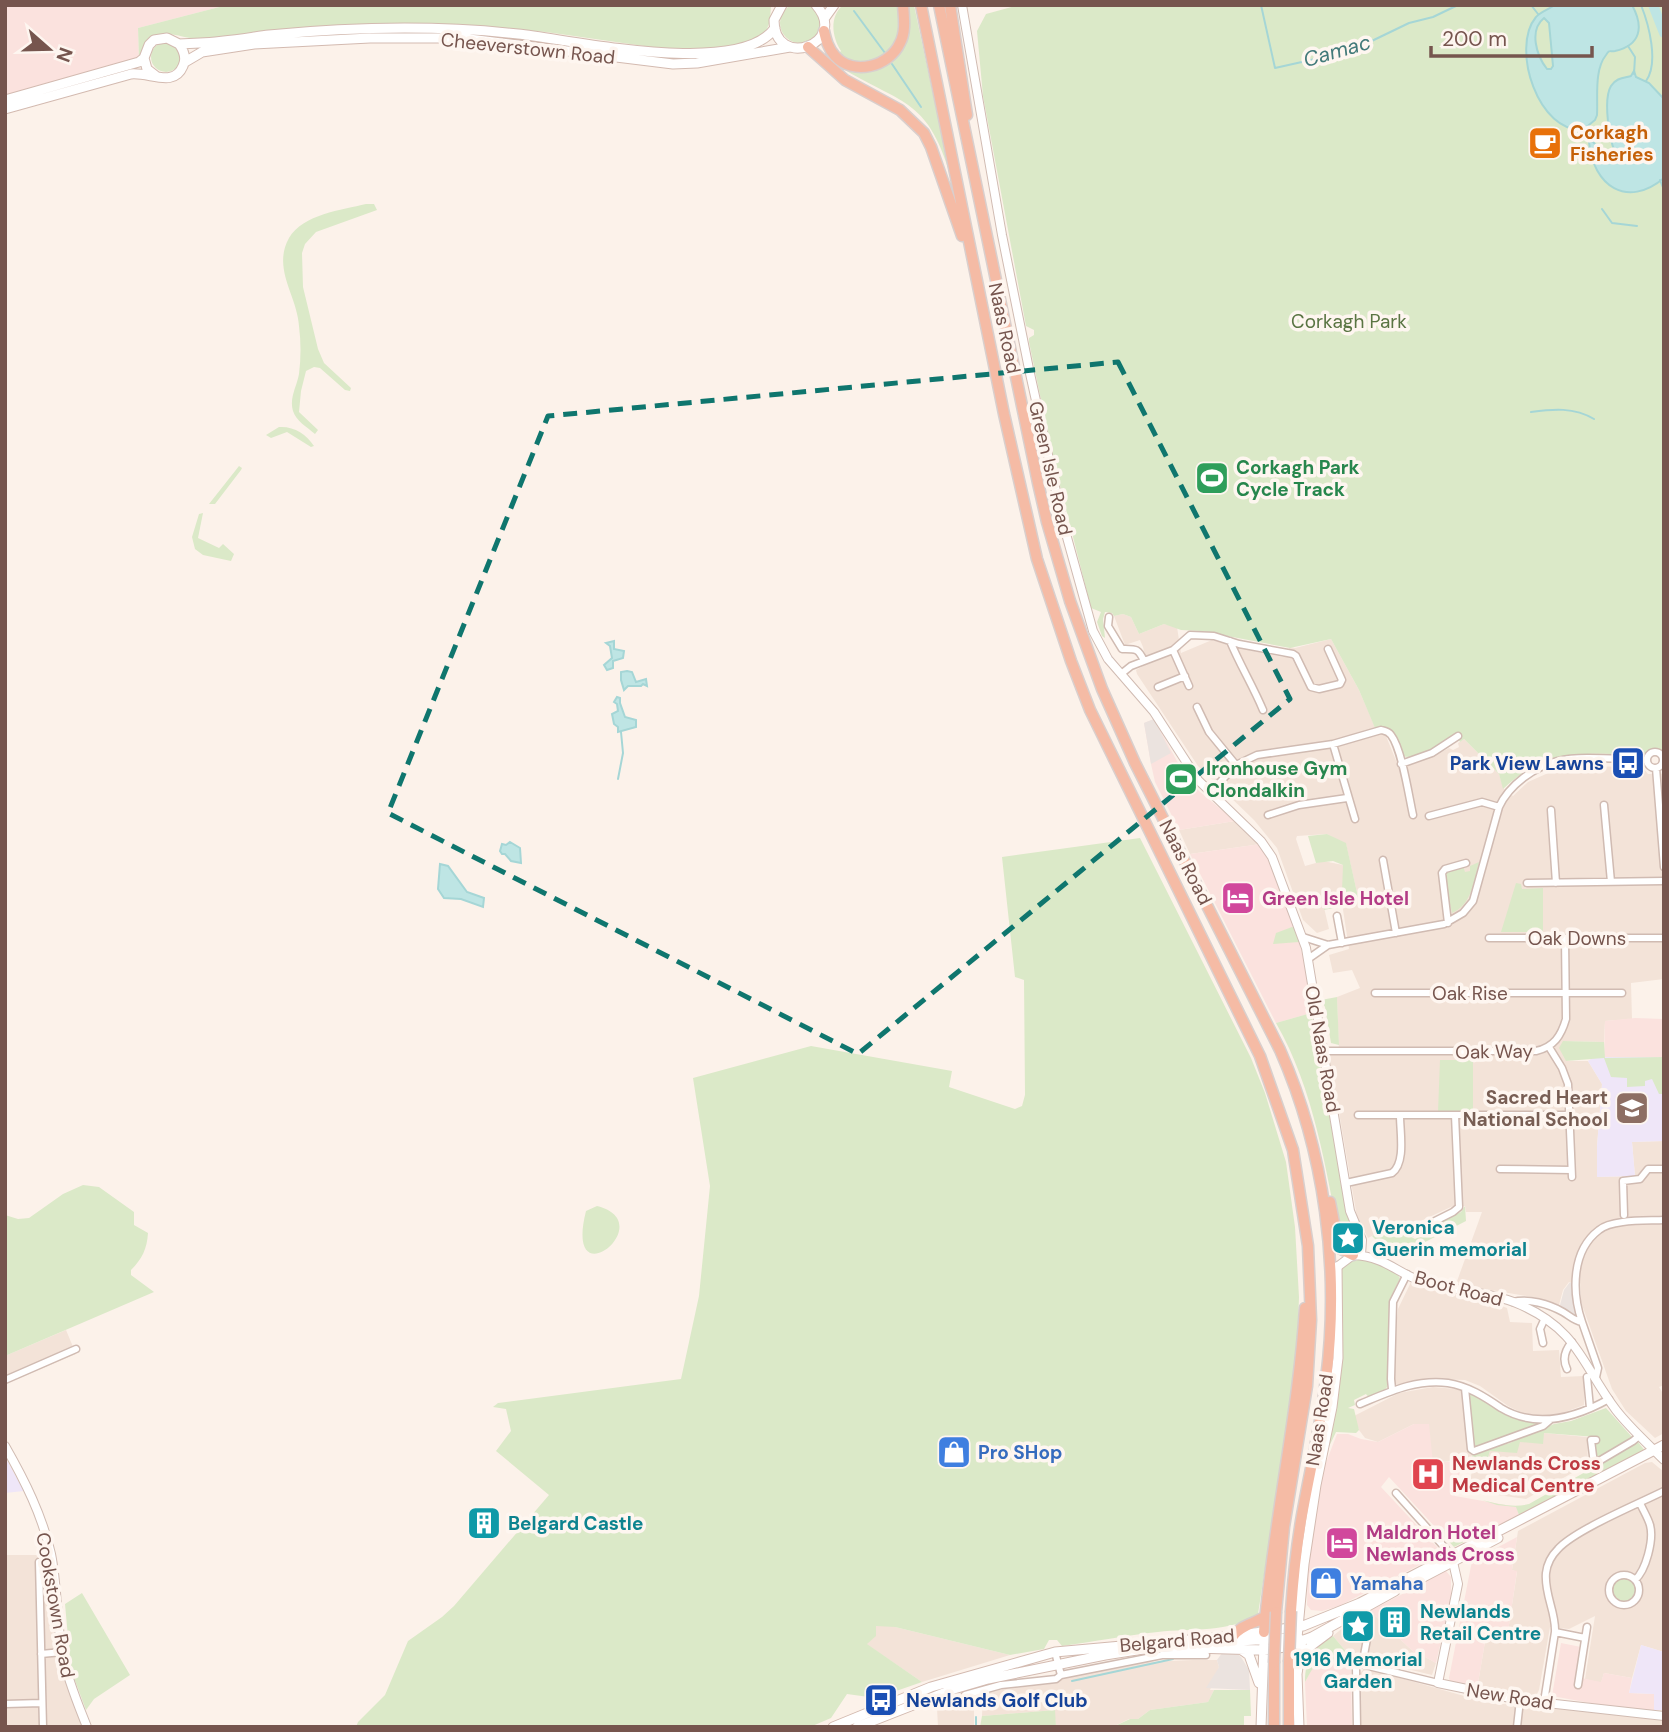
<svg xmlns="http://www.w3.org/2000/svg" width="1669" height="1732" viewBox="0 0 1669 1732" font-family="'DM Sans',sans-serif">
	<rect width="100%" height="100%" fill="#fcf2ea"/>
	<path fill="#f3e3d8" d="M1123,614L1131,617L1139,634L1164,624L1177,627L1181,653L1212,640L1240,648L1283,657L1290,647L1295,648L1331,639L1359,690L1375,727L1386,736L1399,768L1434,756L1449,748L1453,750L1459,747L1458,743L1464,739L1499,774L1504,789L1513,796L1528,782L1564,766L1642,767L1648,774H1661L1664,772V979L1631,983L1632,1019L1605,1021L1604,1042L1563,1041L1566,1061H1588L1602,1084L1597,1146V1177L1635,1176L1632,1142L1664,1141V1385L1659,1387L1664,1395V1433L1655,1438L1626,1411L1612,1389L1581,1302L1580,1279L1574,1283L1569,1282L1563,1290L1559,1305L1538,1298L1456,1284L1482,1212H1466L1465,1206H1453L1393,1234L1390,1227L1368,1238L1357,1217L1329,1054L1339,1053L1337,997L1360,988L1352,970L1333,973L1329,955L1349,949L1342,903L1358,897L1346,844L1327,834L1297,836L1296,839L1305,866L1323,861L1343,865L1344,886L1341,893L1322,899L1329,929L1317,933L1303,920L1277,848L1254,820L1198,766L1137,674L1136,670L1147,664L1143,647L1140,640L1125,645L1114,616Z
		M1235,821L1261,844L1190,854L1179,830Z
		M1411,1282L1474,1296L1507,1308L1510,1322L1532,1323L1533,1351L1559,1350L1561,1377L1584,1376V1405L1560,1414L1542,1416L1522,1413L1508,1406L1480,1386L1465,1380L1424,1379L1389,1386L1398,1309Z
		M66,1330L76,1354L5,1384V1356Z
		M1433,1387L1467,1390L1473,1452L1471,1459L1433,1463L1414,1424L1378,1442L1365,1438L1359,1430L1354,1416L1399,1393Z
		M1544,1433L1587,1437L1588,1464L1526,1499L1469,1491L1473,1462L1487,1461L1490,1451Z
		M1652,1462L1664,1472V1652L1641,1645L1632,1678L1604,1673L1601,1683L1585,1679L1595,1616L1569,1629L1550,1627L1539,1690L1536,1696L1498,1693L1477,1689L1486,1636L1507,1638L1517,1572L1512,1570L1518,1531L1645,1463Z
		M5,1555H43L57,1654L82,1727H5Z
		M787,1583L895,1627L1010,1655L922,1682L859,1639Z
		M1370,1611L1417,1655L1418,1653L1436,1663L1432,1675L1349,1655L1333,1636L1345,1626L1347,1630L1362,1636L1366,1612Z
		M1193,1660H1217L1219,1667L1210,1690H1214L1208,1702L1150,1710L1138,1719H1129L1115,1726L1056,1727L1054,1710L982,1716L983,1692L1057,1683L1066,1674L1122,1663Z
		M1365,1668L1489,1703L1575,1709L1664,1721V1727H1360L1359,1674Z
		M974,1701V1727H938L937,1708Z"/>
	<path fill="#fbe2de" d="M5,5H227L138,28L139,59L5,96Z
		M1154,719L1183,772L1199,791L1235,821L1179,830L1155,782L1151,764L1144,723Z
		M1261,844L1270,861L1296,929L1305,966L1311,1013L1276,1023L1190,854Z
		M1635,1018L1664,1019V1057L1604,1058L1605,1021Z
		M1414,1424H1429L1433,1463L1457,1461L1461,1469L1453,1493L1455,1496L1517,1507L1519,1515L1468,1540L1467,1538H1459L1440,1527L1437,1529L1389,1477L1381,1487L1437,1547L1441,1554L1339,1606L1322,1611L1311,1610L1307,1605L1308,1565L1322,1473L1337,1434H1348L1361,1439L1378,1442Z
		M1517,1537L1512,1570L1517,1571L1507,1639L1486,1636L1477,1689L1450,1682L1449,1678L1472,1561Z
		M1446,1571L1451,1577V1598L1436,1663L1418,1653L1417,1655L1370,1611Z
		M1561,1643L1581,1647V1678L1601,1682L1604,1673L1632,1678L1629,1693L1654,1694V1710L1617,1708L1552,1696Z
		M1327,1660L1351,1668L1352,1727H1307L1305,1682L1313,1666Z"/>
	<path fill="#ebe3df" d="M1154,719L1171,753L1151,764L1144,723Z
		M1570,1282L1573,1284L1577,1314L1574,1315L1560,1305L1564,1290Z
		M1222,1653L1238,1654L1241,1657L1249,1670L1250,1690L1206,1688L1219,1667L1217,1660Z"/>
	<path fill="#efe6f8" d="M1594,1057H1664V1141L1632,1142L1635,1176L1597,1177V1146L1602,1084L1588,1061Z
		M5,1457L24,1491L5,1493Z
		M1641,1645L1664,1652V1710H1654V1694L1629,1693Z"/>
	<path fill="#dbe9c8" d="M780 23a20 20 0 1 1 40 0a20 20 0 1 1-40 0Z
		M227,5H771L770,21L765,34L757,39L734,47L672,50L546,32L460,26L206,40C173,39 155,18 139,59L138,28Z
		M843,5H900C900,15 901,29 898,38C891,63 856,68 838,54L841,51C832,37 829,17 843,5Z
		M908,5H914L950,174C927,97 900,104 840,67L842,64L859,70L905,43L910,24Z
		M1019,5H1664V752L1653,749C1636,760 1629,755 1611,754C1566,753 1537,757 1503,789L1499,774L1464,739L1460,742L1456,735C1441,745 1421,761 1402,756C1395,742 1392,726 1375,728L1359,690L1331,639L1290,648L1201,631L1181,630L1164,624L1139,634L1131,617L1123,614L1114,616L1112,613L1105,612L1103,619L1105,638L1102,636L1097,622L1101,612L1091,608L1053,458L1029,342V338L1034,335V330L1026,326L983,96L977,31L986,14Z
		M151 57a15 15 0 1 1 30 0a15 15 0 1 1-30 0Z
		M366,204H374L377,210L316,232L305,244L302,253L303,287L318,349L324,363L351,388L350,391L345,390L320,368L314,367L306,371L301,391L299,412L318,430L315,434C307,427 296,421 293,411C289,398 297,386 299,374C301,358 301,342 299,326C297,295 272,269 289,238C303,214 342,210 366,204Z
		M279,427C294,426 306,434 314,446L311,447L287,432L271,438L266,435Z
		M239,466L242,468L241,470L215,504H209Z
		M203,513L198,538L219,548L223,544L234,554L231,561L203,555L195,549L192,537L199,514Z
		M1327,834L1346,843L1358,897L1343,903V906L1324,910L1322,899L1341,894L1342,891L1343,865L1333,861L1316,863L1308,836Z
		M1140,838L1251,1058L1265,1093L1286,1162L1295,1227L1299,1297L1297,1355L1290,1408L1258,1614C1231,1633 1190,1628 1158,1632C1126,1635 1094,1642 1062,1646L1057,1640H1049L1044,1649L1010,1655L895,1627L876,1626V1636L867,1644L922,1682L876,1698L847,1694L831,1718L810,1727H356L358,1722L385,1695L408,1641L442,1617L454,1606L549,1495L496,1451L511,1431L506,1409L493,1407L498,1403L681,1379L699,1296L710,1186L693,1078L811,1046L952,1071L949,1087L1015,1109L1022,1106L1025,1095L1024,980L1015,977L1002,857Z
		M1479,862C1474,880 1472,905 1452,913L1443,873L1463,866L1465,872L1470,871V866Z
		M1516,883L1521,884L1522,889L1543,888V932H1501Z
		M1292,927L1295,928L1299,942L1273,944L1276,933Z
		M1337,997L1339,1045L1331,1043L1325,1007L1321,1000Z
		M1311,1013L1356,1230L1361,1252L1346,1248L1340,1242C1326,1169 1314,1089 1276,1023Z
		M1563,1041L1604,1042L1605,1058L1664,1057V1094H1659L1652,1079L1645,1081V1086L1627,1087V1078L1611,1077L1604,1058L1566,1061L1559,1048Z
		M1440,1060H1473V1112H1438Z
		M83,1185L99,1187L134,1212V1225L148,1233C147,1249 142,1259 131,1270V1275L154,1292L5,1356V1215L18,1219L29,1218L63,1194Z
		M597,1206C662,1222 563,1302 586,1211Z
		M1465,1206L1466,1221L1394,1258L1372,1236L1390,1227L1393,1234L1400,1231L1415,1239L1421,1236L1423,1230L1461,1212Z
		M1362,1259C1376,1262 1391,1265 1400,1278L1391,1297L1387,1387L1384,1391L1369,1398L1366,1394L1354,1400L1355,1405L1348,1408L1354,1409L1359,1430L1356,1433L1336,1432L1326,1453L1333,1409L1339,1270L1344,1263Z
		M1467,1390L1521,1419L1543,1423L1478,1448L1474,1446Z
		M1606,1408L1632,1437L1601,1457H1596L1593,1450L1597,1442L1596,1437L1544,1433L1543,1444L1520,1442L1517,1453L1490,1451L1487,1461L1473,1462L1471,1459L1473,1453L1510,1443L1554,1424L1571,1421Z
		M1638,1442L1646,1452L1519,1515L1516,1507L1497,1505L1482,1500C1497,1504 1514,1508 1529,1504Z
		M1440,1526C1448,1533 1456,1539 1467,1538L1468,1540L1454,1547L1437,1529Z
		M1612 1590a12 12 0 1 1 24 0a12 12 0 1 1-24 0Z
		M82,1593L130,1675L94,1699L86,1710L71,1670L65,1604Z
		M1366,1612L1362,1636L1347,1630L1345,1626Z
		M1333,1636L1349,1655L1346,1665C1318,1657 1317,1660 1305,1682C1305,1658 1313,1649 1333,1636Z
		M1214,1690H1250L1251,1716H1244V1727H1084L1115,1726L1130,1719H1138L1150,1710L1208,1702Z
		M1055,1710L1056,1727H980L982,1716Z"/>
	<path fill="#bee5e4" stroke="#a5d6d6" stroke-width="2" fill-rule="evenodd" d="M1555,5H1632C1644,27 1641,45 1615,51C1609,52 1610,49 1606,55C1594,70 1598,97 1597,115L1595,120L1584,129C1539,135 1510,48 1536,17C1540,12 1549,9 1555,5ZM1544,18L1549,23L1553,66L1551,69H1547C1536,55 1529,30 1544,18Z
		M1634,71L1636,77L1649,83L1664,99V178C1627,209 1593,186 1589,142L1591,140L1610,159H1613L1615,152C1609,139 1603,99 1611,86C1616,78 1623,78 1631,76Z
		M614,641V649L624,651L623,658L613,661V668L607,670L604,665L612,658L610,646L606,643Z
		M627,671L632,672L636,682L646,679L647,686L643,684L641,686H628L624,690L621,680V672Z
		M617,697L620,698V703L625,717L636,720V727L618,732V727L614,724L612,714L618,711L617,704L614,702Z
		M510,842L520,848L521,863L511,861L505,854H502L500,851L502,844L506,845Z
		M440,864L448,866L467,892L484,898L483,907L461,899L444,898L438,889Z"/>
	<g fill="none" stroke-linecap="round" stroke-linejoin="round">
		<path stroke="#a5d6d6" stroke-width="2" d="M1261,5L1275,68L1351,51L1409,23L1433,17L1458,5
			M1531,5L1538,14
			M1641,5C1649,25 1659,63 1646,81
			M854,11L885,53
			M1628,46L1635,57L1634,74
			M892,64L921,107
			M1584,128L1591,142
			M1660,180L1664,190
			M1602,209L1612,223L1637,226
			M1531,412C1553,409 1574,407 1594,419
			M618,779L623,753L621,732
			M1072,1681L1173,1659
			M976,1717V1727"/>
		<path stroke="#bee5e4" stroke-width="10" d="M1653,5L1664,33"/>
		<g stroke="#d0bbb2" stroke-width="9">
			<path id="minor" d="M1109,617L1108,626L1122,649C1136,649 1138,648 1144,661
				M1230,641C1240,665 1253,686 1263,710
				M1173,650L1189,686
				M1121,674L1131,666L1173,650L1190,635L1214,636L1239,644L1293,654L1296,656L1311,687L1319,689L1340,684L1342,680L1328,649
				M1158,687L1185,676
				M1197,707L1209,732L1236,765
				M1333,744L1355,819
				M1647 760a8 8 0 1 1 16 0a8 8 0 1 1-16 0Z
				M1401,764L1432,753L1458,736
				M1656,768L1664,867
				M1210,793L1236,765L1257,755L1333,744L1381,730C1385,731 1388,731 1391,735C1402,749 1409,797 1413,815
				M1604,805L1611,882
				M1551,810L1556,883
				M1268,815L1299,805L1347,798
				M1429,816L1482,802L1499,807
				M1383,860L1396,933
				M1527,883L1664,881
				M1337,916L1342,943
				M1448,923L1442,873L1445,869L1466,863
				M1303,937L1328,945L1444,924L1463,913L1473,901L1499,807C1509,785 1535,766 1558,761C1581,755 1622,760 1647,760
				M1489,938H1664
				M1308,959L1328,945
				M1375,993H1622
				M1549,1047L1562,1068L1568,1084L1572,1177
				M1324,1051H1536C1554,1047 1561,1036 1566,1019L1565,938
				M1358,1115H1569
				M1500,1169L1571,1170
				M1346,1183L1392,1173C1406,1163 1400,1132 1400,1116
				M1624,1215L1623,1181L1640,1179L1648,1169H1664
				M1413,1232L1453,1212L1459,1207L1455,1115
				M1513,1302C1528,1298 1549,1304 1563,1312C1570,1316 1574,1321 1582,1322L1598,1368L1596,1377
				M1582,1322C1572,1293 1571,1251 1599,1230C1612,1219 1647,1221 1664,1220
				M1543,1343L1540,1329L1545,1318
				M1567,1369C1562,1359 1565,1350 1572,1342
				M1587,1377L1590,1408
				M5,1380L76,1349
				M1465,1388L1471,1449L1474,1451L1543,1426L1550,1420
				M1392,1389L1391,1379L1393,1302L1407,1274
				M1360,1404C1389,1392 1415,1379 1448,1383C1468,1386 1485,1397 1501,1408C1536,1429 1575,1418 1609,1399
				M1596,1440H1591L1594,1464L1633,1441L1639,1436
				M1396,1493L1446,1549L1451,1557
				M39,1562L43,1727
				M1609 1590a15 15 0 1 1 30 0a15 15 0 1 1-30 0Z
				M1635,1580C1646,1570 1654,1540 1650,1525C1648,1518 1643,1510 1640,1503
				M1555,1632L1585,1638
				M41,1654L62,1652
				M1352,1662L1438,1683
				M1061,1675L1162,1655H1206
				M1578,1685L1587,1627
				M965,1695L1001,1685L1056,1679L1061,1675L1055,1652
				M1544,1702L1555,1632C1556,1612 1544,1594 1546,1573C1547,1564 1551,1556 1558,1549C1575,1530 1638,1504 1664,1491
				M5,1704L42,1703
				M1357,1727L1356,1668L1364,1655L1367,1639
				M1517,1727L1520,1700"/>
		</g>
		<g stroke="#d0bbb2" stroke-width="10">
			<path id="tertiary" d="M962,5L1002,235L1029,369L1063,523L1093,631L1108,659L1154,712L1198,780L1261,841L1272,857L1306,948L1350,1211L1362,1240L1361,1255
				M1337,1267L1353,1255C1389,1257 1397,1275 1427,1283C1458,1291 1491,1292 1521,1305C1579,1331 1582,1365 1616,1410C1630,1428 1648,1444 1664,1460
				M5,1446C25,1481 42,1515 51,1554C58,1588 56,1623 63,1656C68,1681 78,1704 87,1727
				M1453,1562L1458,1584L1438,1683L1520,1700L1664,1716"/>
		</g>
		<g stroke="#d3bab0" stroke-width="11">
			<path id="secondary" d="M782,5L774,20C774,71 850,44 816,5
				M824,19L834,5
				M185,62L202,52L254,44L370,38H461L673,64L697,63L790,47
				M156,76L147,69L144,58L149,45L154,40L167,38L179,44L200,43C223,42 246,38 269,35C351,27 436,25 518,34C575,40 739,78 775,28
				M5,100L139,62L144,58
				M5,109L131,74C150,72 174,88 183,66C187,58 184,51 179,44
				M1414,1582L1498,1538
				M1223,1642L1289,1638L1296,1640
				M1292,1645L1297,1638L1304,1564L1316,1485L1332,1407L1338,1358L1337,1267
				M1242,1650L1249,1655L1259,1683
				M1299,1659L1312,1645L1328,1633
				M833,1727L931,1687L1055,1652L1233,1636L1303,1626L1360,1603L1664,1445
				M857,1727L954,1689L988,1679L1105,1655L1156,1647L1264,1650L1285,1647L1312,1637L1395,1591
				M1261,1727L1264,1644
				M1299,1727L1297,1674L1302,1640"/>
		</g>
		<g stroke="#d9cfcd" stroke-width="13">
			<path id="trunk" d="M921,5L1004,414L1037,559L1071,661L1090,710L1260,1056L1293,1150L1308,1246L1311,1320L1307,1386L1284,1527L1276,1612
				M939,5L1038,483L1047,522L1070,601L1102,689L1135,763L1280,1050C1325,1152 1340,1269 1326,1379C1321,1427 1309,1474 1301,1521C1296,1551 1293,1581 1291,1611
				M950,5L967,115
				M824,31C826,40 828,48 835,56C853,76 889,67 900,43C906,32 904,18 903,5
				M808,47L845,80L900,110L924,133L931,147L962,236
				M1330,1202L1339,1248L1353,1255
				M1264,1632C1273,1523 1298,1417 1305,1308
				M1233,1636C1241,1625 1254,1624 1266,1616
				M1274,1663V1727
				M1289,1727V1662"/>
		</g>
		<use href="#minor" stroke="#fff" stroke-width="6"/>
		<use href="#tertiary" stroke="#fff" stroke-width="8"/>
		<use href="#secondary" stroke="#fff" stroke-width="9"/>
		<use href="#trunk" stroke="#f5bba5" stroke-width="10"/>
		<g stroke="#d9cfcd" stroke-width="13" stroke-linecap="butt">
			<path id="trunk-bridge" d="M1289,1662L1291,1611
				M1274,1663L1276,1612"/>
		</g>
		<use href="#trunk-bridge" stroke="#f5bba5" stroke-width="10"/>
	</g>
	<path fill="none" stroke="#0f766e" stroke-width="5" stroke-dasharray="14 9" stroke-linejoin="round" d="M1118,362L1290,699L858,1054L388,813L548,416Z"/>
	<defs>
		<g id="cafe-square" transform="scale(1.75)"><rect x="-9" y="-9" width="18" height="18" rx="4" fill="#e8710a" stroke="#fef6f0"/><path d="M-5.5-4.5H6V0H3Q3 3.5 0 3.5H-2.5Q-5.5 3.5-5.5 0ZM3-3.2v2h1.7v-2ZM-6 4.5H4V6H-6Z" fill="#fff"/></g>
		<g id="stadium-square" transform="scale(1.75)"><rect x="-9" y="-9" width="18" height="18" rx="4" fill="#2e9e5b" stroke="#fef6f0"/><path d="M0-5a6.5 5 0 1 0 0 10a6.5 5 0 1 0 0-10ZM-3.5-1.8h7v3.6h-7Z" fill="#fff"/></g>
		<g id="bus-square" transform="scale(1.75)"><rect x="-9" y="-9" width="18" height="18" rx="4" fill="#1a4fb4" stroke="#fef6f0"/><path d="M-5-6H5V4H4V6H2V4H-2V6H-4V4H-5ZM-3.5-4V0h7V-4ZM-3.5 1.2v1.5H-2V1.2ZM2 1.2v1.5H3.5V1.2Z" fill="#fff"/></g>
		<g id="hotel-square" transform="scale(1.75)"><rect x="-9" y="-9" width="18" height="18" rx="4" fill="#d1479c" stroke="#fef6f0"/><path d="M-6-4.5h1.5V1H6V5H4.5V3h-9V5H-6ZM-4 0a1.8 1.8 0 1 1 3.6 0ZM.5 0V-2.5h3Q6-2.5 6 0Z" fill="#fff"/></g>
		<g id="school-square" transform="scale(1.75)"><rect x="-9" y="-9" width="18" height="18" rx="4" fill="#8d6e63" stroke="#fef6f0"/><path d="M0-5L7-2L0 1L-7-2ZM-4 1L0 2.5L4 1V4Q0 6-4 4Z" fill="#fff"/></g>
		<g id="sight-square" transform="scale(1.75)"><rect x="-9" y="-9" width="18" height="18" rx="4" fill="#0f9aa8" stroke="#fef6f0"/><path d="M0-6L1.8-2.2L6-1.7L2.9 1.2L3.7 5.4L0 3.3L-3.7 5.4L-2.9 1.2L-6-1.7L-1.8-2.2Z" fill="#fff"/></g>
		<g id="shop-square" transform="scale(1.75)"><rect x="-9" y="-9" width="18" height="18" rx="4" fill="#3f7fe0" stroke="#fef6f0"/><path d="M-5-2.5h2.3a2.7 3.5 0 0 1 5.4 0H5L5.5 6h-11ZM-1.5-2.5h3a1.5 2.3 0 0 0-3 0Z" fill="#fff"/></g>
		<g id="hospital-square" transform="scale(1.75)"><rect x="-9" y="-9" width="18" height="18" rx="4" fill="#e0444e" stroke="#fef6f0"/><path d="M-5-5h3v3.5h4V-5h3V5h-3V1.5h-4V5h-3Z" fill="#fff"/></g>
		<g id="building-square" transform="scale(1.75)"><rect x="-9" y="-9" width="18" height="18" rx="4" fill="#0f9aa8" stroke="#fef6f0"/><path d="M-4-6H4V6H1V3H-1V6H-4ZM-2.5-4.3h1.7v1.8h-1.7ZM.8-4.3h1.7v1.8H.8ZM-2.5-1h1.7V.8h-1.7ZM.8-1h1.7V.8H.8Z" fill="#fff"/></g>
	</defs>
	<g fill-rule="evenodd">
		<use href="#cafe-square" x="1545" y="143"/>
		<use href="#stadium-square" x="1212" y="478"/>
		<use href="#bus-square" x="1628" y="763"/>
		<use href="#stadium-square" x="1181" y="779"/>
		<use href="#hotel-square" x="1238" y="898"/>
		<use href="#school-square" x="1632" y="1108"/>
		<use href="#sight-square" x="1348" y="1238"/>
		<use href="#shop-square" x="954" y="1452"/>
		<use href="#hospital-square" x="1428" y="1474"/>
		<use href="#building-square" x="484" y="1523"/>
		<use href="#hotel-square" x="1342" y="1543"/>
		<use href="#shop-square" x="1326" y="1583"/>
		<use href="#building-square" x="1395" y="1622"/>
		<use href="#sight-square" x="1358" y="1626"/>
		<use href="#bus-square" x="881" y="1700"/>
	</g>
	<g text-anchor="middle" stroke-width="7" stroke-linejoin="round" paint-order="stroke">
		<g font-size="19" fill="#76554e" stroke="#fef6f0">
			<text transform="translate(528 48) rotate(6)" y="7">Cheeverstown Road</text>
			<text transform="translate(1005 328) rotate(78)" y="7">Naas Road</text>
			<text transform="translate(1051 468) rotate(77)" y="7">Green Isle Road</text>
			<text transform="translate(1186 862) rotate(63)" y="7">Naas Road</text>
			<text x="1577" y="945">Oak Downs</text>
			<text x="1470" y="1000">Oak Rise</text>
			<text transform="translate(1323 1049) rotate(80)" y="7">Old Naas Road</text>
			<text transform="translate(1494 1051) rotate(-1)" y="7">Oak Way</text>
			<text transform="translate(1459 1288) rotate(15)" y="7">Boot Road</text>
			<text transform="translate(1319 1420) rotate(-81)" y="7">Naas Road</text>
			<text transform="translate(56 1605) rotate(80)" y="7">Cookstown Road</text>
			<text transform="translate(1177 1640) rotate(-5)" y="7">Belgard Road</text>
			<text transform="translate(1510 1696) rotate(9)" y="7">New Road</text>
		</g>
		<g font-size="19" font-weight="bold" fill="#c56008" stroke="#fef6f0" text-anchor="start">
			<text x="1570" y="139">Corkagh<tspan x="1570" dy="22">Fisheries</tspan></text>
		</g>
		<g font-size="19" fill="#5a7543" stroke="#fef6f0">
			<text x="1349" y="328">Corkagh Park</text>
		</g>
		<g font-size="19" font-weight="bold" fill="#27864d" stroke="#fef6f0" text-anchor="start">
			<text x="1236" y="474">Corkagh Park<tspan x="1236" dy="22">Cycle Track</tspan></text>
			<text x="1206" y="775">Ironhouse Gym<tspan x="1206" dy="22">Clondalkin</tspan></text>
		</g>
		<g font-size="19" font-weight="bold" fill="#164399" stroke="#fef6f0" text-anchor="end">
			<text x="1604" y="770">Park View Lawns</text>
			<text x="906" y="1707" text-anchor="start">Newlands Golf Club</text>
		</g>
		<g font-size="19" font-weight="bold" fill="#b23c85" stroke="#fef6f0" text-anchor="start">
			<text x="1262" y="905">Green Isle Hotel</text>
			<text x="1366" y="1539">Maldron Hotel<tspan x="1366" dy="22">Newlands Cross</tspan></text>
		</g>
		<g font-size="19" font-weight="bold" fill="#785e54" stroke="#fef6f0" text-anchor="end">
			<text x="1608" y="1104">Sacred Heart<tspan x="1608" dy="22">National School</tspan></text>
		</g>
		<g font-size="19" font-weight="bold" fill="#0d838f" stroke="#fef6f0" text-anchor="start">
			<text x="1372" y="1234">Veronica<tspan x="1372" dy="22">Guerin memorial</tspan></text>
			<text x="508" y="1530">Belgard Castle</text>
			<text x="1420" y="1618">Newlands<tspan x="1420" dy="22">Retail Centre</tspan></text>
			<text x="1358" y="1666" text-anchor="middle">1916 Memorial<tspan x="1358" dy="22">Garden</tspan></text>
		</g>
		<g font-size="19" font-weight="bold" fill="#366cbe" stroke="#fef6f0" text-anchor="start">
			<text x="978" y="1459">Pro SHop</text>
			<text x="1350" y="1590">Yamaha</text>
		</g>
		<g font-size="19" font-weight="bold" fill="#be3a42" stroke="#fef6f0" text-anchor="start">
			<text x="1452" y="1470">Newlands Cross<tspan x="1452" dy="22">Medical Centre</tspan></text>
		</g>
		<g font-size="21" font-style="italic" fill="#427a7a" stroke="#fef6f0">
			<text transform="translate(1337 51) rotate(-16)" y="7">Camac</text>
		</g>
	</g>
	<rect width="1669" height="1732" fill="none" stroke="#76554e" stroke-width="14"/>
	<g transform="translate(49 49) rotate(110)" stroke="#fef6f0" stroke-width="5" paint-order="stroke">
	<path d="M0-5L12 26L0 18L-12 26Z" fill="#76554e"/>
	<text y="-10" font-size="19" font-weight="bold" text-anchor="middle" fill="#76554e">N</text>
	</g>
	<path d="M1431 46v10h161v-10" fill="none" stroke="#76554e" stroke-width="3.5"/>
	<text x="1442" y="46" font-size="21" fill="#76554e" stroke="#fef6f0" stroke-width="5" paint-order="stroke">200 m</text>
</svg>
